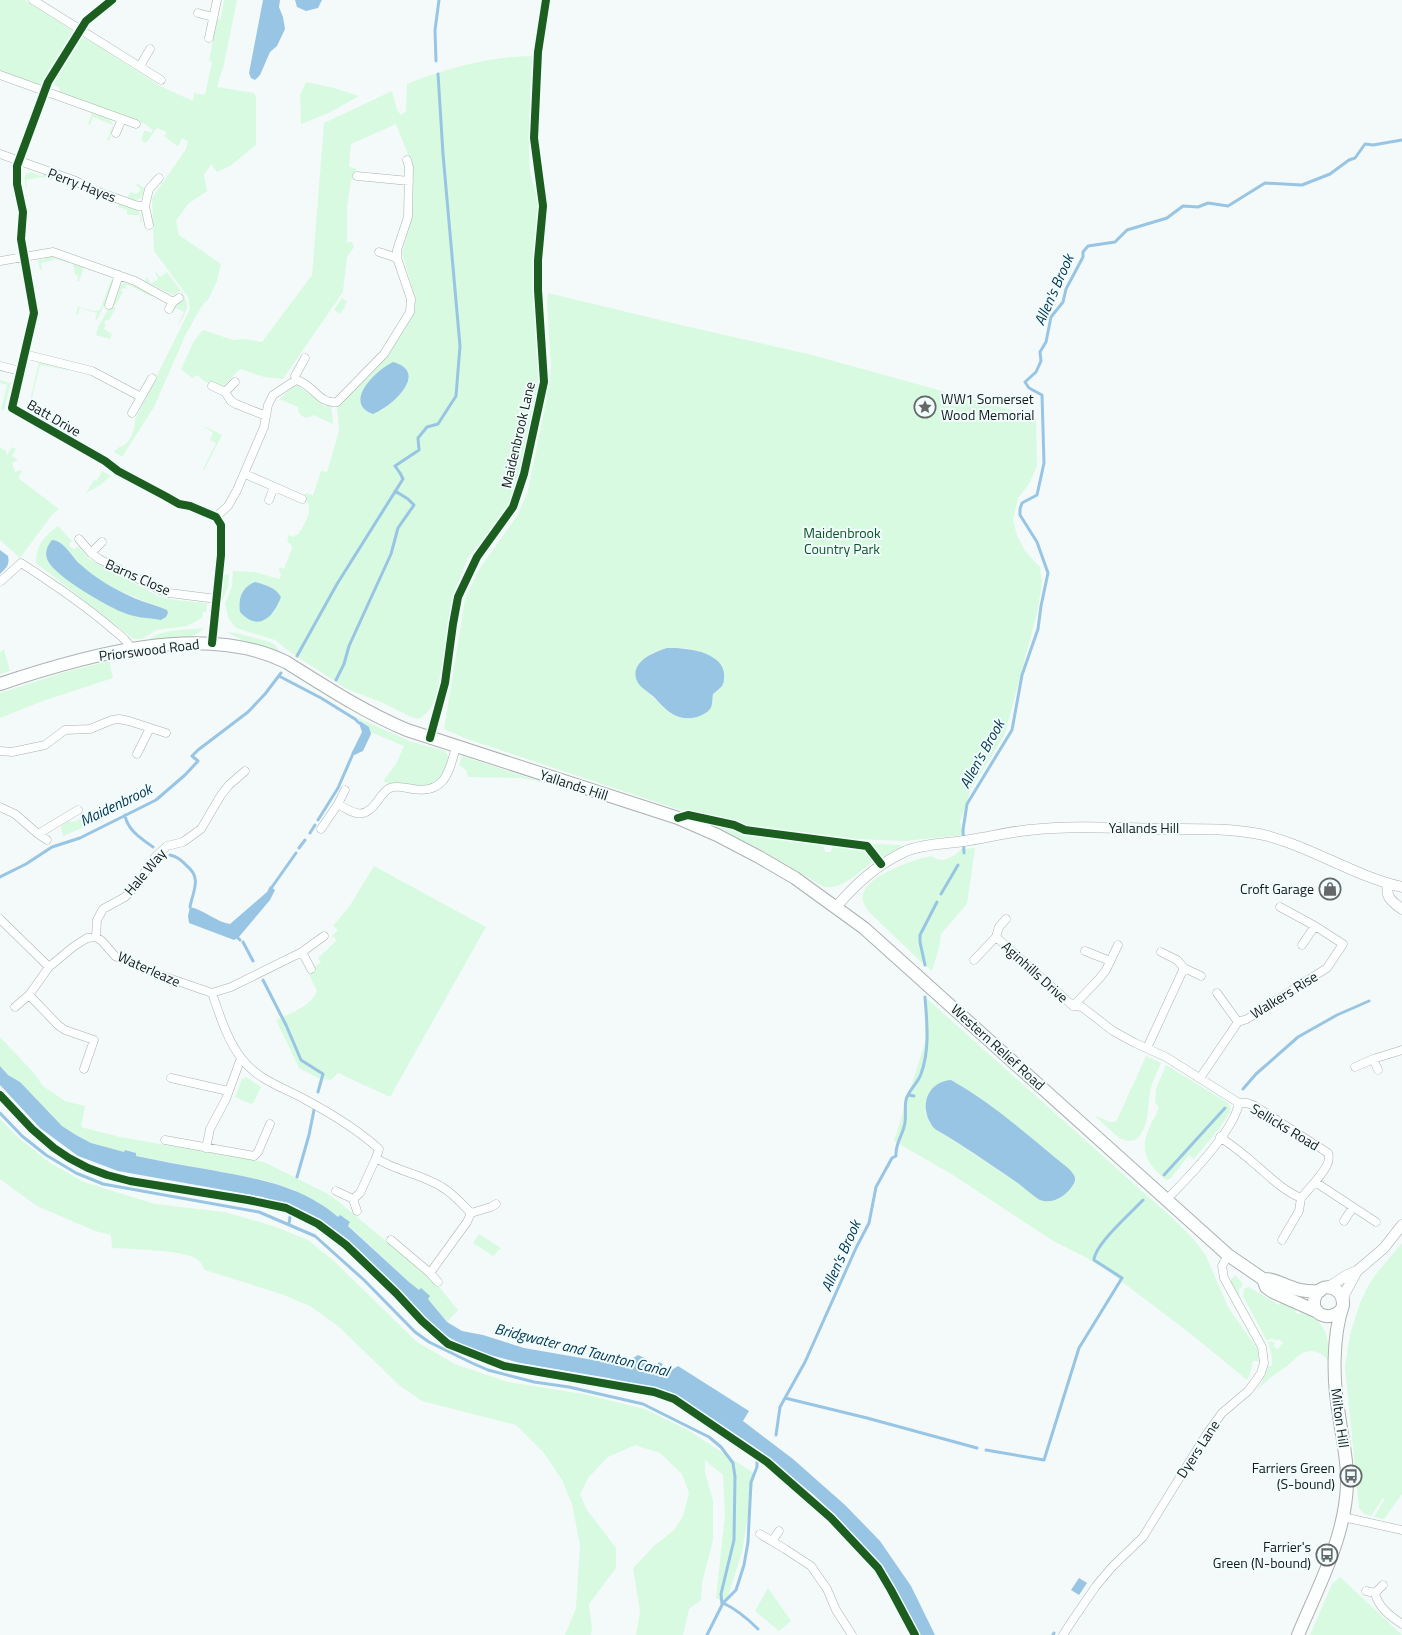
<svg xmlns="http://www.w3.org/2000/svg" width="1402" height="1635" viewBox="0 0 1402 1635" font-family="'Titillium Web',sans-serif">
	<rect width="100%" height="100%" fill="#f4fafa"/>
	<path fill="#d8fae1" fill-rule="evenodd" d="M0,0H25L89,41L108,49L107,52L160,86L193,101L194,93L205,95L212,62L209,60L217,20L221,18L224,0H237L224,64L217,87L254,93L256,97V145L230,166L217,172L211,164L204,175L207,191L188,204L176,221L179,235L221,264L217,281L208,300L204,303L200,309L185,336L154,407L122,457L114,452C117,448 119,447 124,445C133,439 134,429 135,420L190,309L188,297L154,251L152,198L186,149L188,141L182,138L179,145L177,146L164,136L167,132L157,128L146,143L141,140L144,131H147L151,133L153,130L145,124L59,93L60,88L44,79L39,86L0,72Z
		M532,56L530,98L529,153L530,172L539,204L535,246L534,299L538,332L540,380L535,413L520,477L511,502L496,524L468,558L455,590L437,693C433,704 430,713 419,719L411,717L381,702L347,689L290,652L275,640L236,628L229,619L225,604L232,586L233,571L255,572L279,579L281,576L280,571H278L280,567L284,569L292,548L291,544L287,542L289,535L293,537L295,535H298C304,524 316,508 304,498L305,493L313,495L321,471L327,472L339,431L337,407L387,357L412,315L414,309L415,297L402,253L411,221L413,167L396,124L351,144L349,167L356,168L355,180H351L347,208V242H352L354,247L347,257L343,292L283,379L264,377L240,369L223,387C214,384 204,384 198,375L192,378L181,369L194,341L203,330L233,340L244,339L262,342L312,275L324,123L392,91L397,110L401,115L406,111L407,84C447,68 489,57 532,56ZM408,374C407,392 394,401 381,411L362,393L374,376ZM255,582L271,587L281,597L274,613Z
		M306,82L334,88L359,96L329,113L301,124L300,95Z
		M92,113C114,121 117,118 109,141L107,140L113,125L93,117L90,125L88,124Z
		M30,172L42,176L43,174L53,177L52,180L43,177L26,180L27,188H26C25,182 22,174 30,172Z
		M137,183L145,189L141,198L136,200L127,198L131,192L137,194L141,189L136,185Z
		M119,204C131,208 142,208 142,222H140V215H127V210L118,207Z
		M52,256L68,261V263L54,258V260L41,263L42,270H40L38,260L44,259L43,257Z
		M73,263L84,267L79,281H77L78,276L75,275Z
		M156,272L160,277L167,272L181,291L173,295L145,281L147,277L151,283L157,280L158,278L155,273Z
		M112,278C114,289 102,309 97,320L95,319L97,313L80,308L78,315L76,314L78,307L95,311L100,310Z
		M128,282L153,295L152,297L127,284L125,289L123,288L121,290L123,292L115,306L113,305L121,285L124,283Z
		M182,292C191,306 186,312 179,324H178L184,312L176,308L173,313H172C176,306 177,297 182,292Z
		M548,293L681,325L812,355L1036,417L1037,466L1029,484L1018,498L1013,520L1017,535L1025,551L1040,567L1042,581L1038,609L1005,734L971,789L960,822L963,835L904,841L856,839L767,829L702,816L680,810L467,739L444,729L465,599L478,571L517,516L528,491L546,402L551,367L547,304ZM667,648H686L715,658L721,688L713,694L712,705L689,719L678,717L671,714L638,683L636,670L642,661L652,653Z
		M342,298L347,302L344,307L345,309H343L340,314L334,310Z
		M110,306L116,308L109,320H106L104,323L106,324L104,329L112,334L110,339L96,335L98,327Z
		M39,362L67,369V370L40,365L30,406L33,407L32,409L50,419L49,421L28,409Z
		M0,380L11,383L4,410L1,409L7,385L0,383Z
		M298,385L324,406L331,407L333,424L314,415C306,420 298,417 298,407L279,399L294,386Z
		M204,426L222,435L204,470L203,469L216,443L210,440L213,432L204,427Z
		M0,447L6,451L7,455L12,447L16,449L12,456L18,460L12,463L15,472L21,470L22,471L18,478L59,509L52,515L20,558L0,540Z
		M102,471L111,476L100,485L86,493L94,480L97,481Z
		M58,526L72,541L69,544L70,547L74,549L78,546L89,559L158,596L175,600L207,603L206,612H203L202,618L187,626L157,630L142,639H133L36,563C36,544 45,536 58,526ZM52,540C65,541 72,558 81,566C104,585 133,598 161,607L75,585Z
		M224,574L229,575L228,587L221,603Z
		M204,628L199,633L192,636L147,642C155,629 189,630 204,628Z
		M227,632L237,633L270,642L274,644L281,653L242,640Z
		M4,649L10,671L0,674V652Z
		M109,661L113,678L40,702L0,718V693L65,672Z
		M356,717L409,741L445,751L449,758C446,771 440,785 425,786C418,787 410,784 402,783C395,783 388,785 383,781L396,764L404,746L370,732L369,727Z
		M462,756L542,782L521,778L468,777L466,770L459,765Z
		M85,815L91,824L63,836L61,827L67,821L74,822Z
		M699,818L733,826L747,835L823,845L825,852H831L832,848L835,845L866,850L873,859V862C859,872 842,890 824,887L761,850Z
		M872,844L901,845L903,847L882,857L878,856Z
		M975,848L967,904L941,934L940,944L932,971L919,960L869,912C865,906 861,901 863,894C868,875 913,860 930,856C934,857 938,860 943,860C948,859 958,854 961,849Z
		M374,866L486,927L390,1097L338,1073L331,1080L320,1079L299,1068L276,1020C290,1013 311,1007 317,991L307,971L321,963L318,958L337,940L332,936L338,930L333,926L349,907Z
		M925,997L1142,1191C1164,1211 1190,1231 1206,1256L1228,1307L1258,1350L1259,1361H1253L1250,1374L1247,1380L1191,1334L1109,1272L1087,1258L1053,1241L953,1175L894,1141L925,1042ZM951,1080C994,1104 1031,1138 1068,1168L1074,1175L1072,1186L1058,1199H1040L1014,1180L942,1133L930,1123L925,1111Z
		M0,1037L34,1073L43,1086L65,1101L85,1106L81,1127L120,1137L264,1162L328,1194L339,1202L436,1283L458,1310L447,1322L420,1289L419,1291L348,1225L350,1223L338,1218L320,1203L294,1190L264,1180L136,1156V1153L126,1150L124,1153L91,1143L76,1135L62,1126L20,1083L8,1075L0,1066Z
		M1146,1056L1161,1063C1157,1072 1152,1082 1150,1092C1147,1108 1150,1129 1135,1140L1128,1141L1119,1138L1094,1115L1110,1122H1116Z
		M1166,1065L1228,1103L1231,1110L1221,1126L1194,1159L1189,1155L1171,1178L1166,1180C1146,1163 1138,1150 1151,1124C1154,1117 1158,1114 1158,1106L1155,1102L1156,1089Z
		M246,1077L261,1087L254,1102L251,1104L235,1097L242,1079Z
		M0,1119L19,1138L49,1162L84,1182L155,1204L225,1212L276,1227L308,1240L335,1262L417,1342L455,1364L508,1382L583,1394L645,1409L688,1430L755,1474L742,1552L726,1603L716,1598L725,1515L723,1475L705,1460V1472L713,1500V1540L702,1583L701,1600L689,1609L683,1635H636L640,1611L633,1568L655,1545L674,1530L683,1516L689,1493L682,1474L660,1453L635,1445L608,1457L588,1478L580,1495L587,1510L616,1548V1568L589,1604L592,1629L591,1635H565L576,1608L580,1545L572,1504L562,1480L544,1453L516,1425L422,1401L400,1386L338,1326L310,1306L281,1294L205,1270C203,1267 201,1262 198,1260C188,1250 128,1249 112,1248L111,1235L95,1231L37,1206L0,1179Z
		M479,1234L501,1248L493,1256L473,1243Z
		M1402,1243V1494L1384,1519L1374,1517L1384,1500L1383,1498L1373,1513L1372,1516L1364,1514L1359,1508L1345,1367L1348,1346L1351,1331L1360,1303L1367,1288L1375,1275Z
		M1235,1275L1243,1284L1239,1290L1240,1300L1231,1283V1280Z
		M1249,1287L1279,1305L1283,1300L1298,1307L1295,1312L1299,1315L1303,1309C1328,1326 1328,1335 1330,1364C1325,1353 1312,1347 1301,1354C1296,1357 1291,1363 1286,1367C1274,1375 1266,1380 1256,1392L1263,1380L1267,1366H1272V1357L1268,1342L1272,1341L1275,1343L1273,1346L1278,1349L1283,1342L1278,1339L1276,1341L1272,1338L1267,1341L1243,1296L1244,1289Z
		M1340,1577L1402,1635H1310L1332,1584Z
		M768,1588L791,1621L779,1631L755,1611Z"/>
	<path fill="#98c5e4" d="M263,0H280L279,7L283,17L285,29L277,46L270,52L260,75L255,80L251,78L249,73Z
		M295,0H322L318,8L306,11L297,7Z
		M393,362C430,372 392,407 373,414C342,403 376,370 393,362Z
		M52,540C65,541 72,558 81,565C95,578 116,590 134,598C145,603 156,605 167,610L168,613L166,617L161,620C150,618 138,618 127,614C109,608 56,577 48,561C44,553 47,546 52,540Z
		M0,550L8,556C10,565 6,568 0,574Z
		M255,582C266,585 275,587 281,597C274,616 259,633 240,612C238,598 242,587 255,582Z
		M667,648C686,647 727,652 724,678C724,681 724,682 722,686C720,689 716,691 713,694C712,699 713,705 710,709C707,713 702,715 697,717C676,722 667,711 654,697C649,692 640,688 637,681C629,662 654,652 667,648Z
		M360,721L369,727L371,734L363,751L352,756L351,754L362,732L359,723Z
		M270,886L275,890L270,900L238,938L234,940L189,923L188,916L190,907C205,910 216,922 230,924L267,892Z
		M0,1066L8,1075L20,1082L62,1126L76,1135L91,1143L124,1152L125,1150L136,1153V1156C161,1161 186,1166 211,1170C257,1179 301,1185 338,1217L340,1215L350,1222L348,1226L409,1282L419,1290L421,1288L430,1296L428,1299L447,1322L462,1331L483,1335L524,1348L622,1365L638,1355L647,1359L655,1367L659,1362L663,1364L660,1369L667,1373L678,1366L749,1411L743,1421L793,1459L845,1505L880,1541L911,1586L935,1635H919L909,1613L882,1567L830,1511L814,1495L771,1461L691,1407L653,1389L608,1378L520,1363L490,1355L463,1345L439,1332L350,1247L328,1230L306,1216L294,1209L263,1197L118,1171L78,1156L40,1128L0,1085Z
		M951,1080C994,1104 1031,1138 1068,1168C1073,1173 1078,1178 1073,1185C1067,1195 1053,1205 1040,1200C1033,1196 1020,1184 1012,1179C987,1162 961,1144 935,1129C918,1111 925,1082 951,1080Z
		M1079,1578L1087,1583L1079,1595L1071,1590Z"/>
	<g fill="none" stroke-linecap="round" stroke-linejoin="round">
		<path stroke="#98c5e4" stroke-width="3" d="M436,61L435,30L439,0
			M297,656L337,584L403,479L400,473L395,466L419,450L418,438L427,427L438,424L456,396L460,346L443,154L438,74
			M279,676L321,698L355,719L359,723
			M336,680L344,664L349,646L391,554L398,528L414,505L408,499L395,491
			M125,815C127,830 142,839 153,847
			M318,820L338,788L352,756
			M310,833L315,825
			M299,848L305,840
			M964,853L963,830L967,804L1012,730L1022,675L1038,629L1041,606L1048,573L1037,542L1020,515V509L1022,503L1037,495L1044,463L1042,395L1029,388L1025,382L1036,372L1041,361L1040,352L1046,342L1051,317L1063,302L1066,289L1083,257V252L1088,246L1115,242L1127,230L1167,218L1183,206L1198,207L1208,203L1228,206L1265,183L1302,185L1330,174L1349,160L1355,158L1365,144L1373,145L1402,140
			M170,855C178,857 181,860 187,866C202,878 193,891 190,907
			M0,877L26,864L52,847L80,838L156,800L185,775L198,761L192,756L198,750L248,712L265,694L281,673
			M272,887L296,853
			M941,894L958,865
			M238,938L240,940
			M243,942L253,961
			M925,965L920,942V935L937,902
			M263,980L286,1025L301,1060L323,1074L318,1092
			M1243,1089L1256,1074L1298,1037L1337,1015L1369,1001
			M909,1095L914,1096
			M0,1113L22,1136L46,1155L76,1173L103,1184L259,1212L315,1236L364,1280L415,1332L429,1342L472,1363L488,1370L534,1382L569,1387L643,1404L709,1437L721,1447L733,1463L735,1477L734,1540L721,1594L722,1604
			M1164,1175L1225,1108
			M297,1177L309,1135L314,1110
			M289,1224L290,1217
			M785,1398L867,1418L977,1448
			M776,1435L780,1407L805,1362L856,1248L869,1223L876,1187L892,1158L896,1156C895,1145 901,1138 904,1127C907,1118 904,1109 906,1100C908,1091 918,1083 921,1074C930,1049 927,1023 925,997
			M986,1450L1044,1460L1079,1348L1122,1278L1094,1260C1095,1244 1131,1213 1143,1200
			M723,1603C736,1609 748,1619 758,1629
			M707,1635L723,1603L736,1590L744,1565L748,1542L751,1482L757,1467V1462
			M1053,1635L1054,1633"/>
		<g stroke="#adb1b1" stroke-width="9">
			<path id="minor" d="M33,0L161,80
				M112,0L86,21L48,82L17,166V184L23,212L21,239L34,313L12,408L105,461L118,471L165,496L179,504L190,506L216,517L221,525V555L212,643
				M198,13L213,17
				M209,38L217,0
				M140,66L150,49
				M0,75L136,124
				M116,133L122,119
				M0,154L76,181L90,189L138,206H145L149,189L159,178
				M357,176L409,181
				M145,206L149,225
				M379,252L397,258
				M0,261L53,252L135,281L173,302
				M109,305L119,275
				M169,309L173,302L179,298
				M24,354L92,371L141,397
				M0,366L20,371
				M296,380L295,376L305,358
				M212,386L225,392L231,401L236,404L266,416
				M225,392L235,382
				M132,413L152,378
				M245,474L302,499
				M269,500L274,487
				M216,517L228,506L237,490L264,427L268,405L273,395L296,380C312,383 319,405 337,402L384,354L410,312L411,299L397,258V250L408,217L409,167L407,160
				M79,539L91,553L99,559L160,590L169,593L217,599
				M91,553L102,542
				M0,582L21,563C52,583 82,603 110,627C118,634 128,640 132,650
				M430,738L445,683L453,624L458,597L477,557L513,507L524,474L544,382L538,290V260L543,206L534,138L538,52L546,0
				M0,751L12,752L45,745L65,730L90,729L112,720L119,719L129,721L166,733
				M137,754L150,728
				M338,804L345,790
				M0,807L15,814L38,834L47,840
				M321,829L338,804C356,815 365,820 379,799C382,795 385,790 390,788C397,785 405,788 413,789C445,794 449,772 456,747
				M38,834L78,810
				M0,919L49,967L73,947L87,938L96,937L102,941L115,956L157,974L212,993L231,987L302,952L324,936
				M1006,919L999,927L996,937L1073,1006L1082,1007L1113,1031L1135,1043L1166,1057L1239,1103H1247L1255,1106L1328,1153C1332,1163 1321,1174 1315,1182
				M96,937L97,920L103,909L125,897L136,886L155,857L167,846L183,842L201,829L221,795L229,785L245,771
				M1302,945L1315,926
				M1085,951L1110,961
				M302,952L311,969
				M974,960L996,937
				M49,967L29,995L59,1026L65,1030L94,1040L84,1069
				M1184,968L1201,976
				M212,993C220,1016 227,1040 242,1059C259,1081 283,1087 306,1100C332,1114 357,1129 379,1149L376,1158C397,1172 424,1174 445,1189C454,1195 463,1205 471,1213L467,1222L430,1273
				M1073,1006L1099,979L1106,970L1118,945
				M15,1007L29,995
				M1238,1022L1247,1019L1327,968L1343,944L1315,926L1280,907
				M1147,1048L1184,968L1177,960L1161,952
				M1373,1059L1378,1070
				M1355,1067L1373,1059L1402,1050
				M171,1078L228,1091
				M1200,1078L1238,1022L1217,993
				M1220,1137C1233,1146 1246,1156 1257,1166C1271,1178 1284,1191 1301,1198L1315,1182L1376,1222
				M165,1140L254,1156L258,1152L270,1124
				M206,1148L210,1129L226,1099L241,1058
				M336,1191L353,1199L360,1193L376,1158
				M353,1199L357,1211
				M1167,1199C1187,1179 1234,1131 1239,1103
				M471,1213L491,1207L496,1204
				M1344,1221L1353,1207
				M391,1240L430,1273L438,1282
				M1282,1240L1299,1211L1301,1198
				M1343,1517L1402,1530
				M760,1534L785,1549L811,1566L827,1589L836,1610L852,1635
				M772,1541L779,1531
				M1366,1591L1375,1593L1383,1585
				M1375,1593C1378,1607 1390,1616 1402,1624
				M1063,1635L1072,1621L1096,1586L1112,1567L1143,1537L1206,1435L1222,1413L1248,1391L1257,1379L1261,1373L1264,1363L1262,1347L1224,1278L1222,1266L1228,1255"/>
		</g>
		<g stroke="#adb1b1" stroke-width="11">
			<path id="tertiary" d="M1388,884C1385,897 1392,902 1402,909
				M836,907C857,883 876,865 906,851C926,843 949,844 970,840C990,837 1009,832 1029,830C1073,825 1118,828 1162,829C1196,829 1230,828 1264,835C1312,847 1354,876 1402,887
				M1327,1288L1347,1275L1357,1271L1384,1248L1402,1225
				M1343,1301L1345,1293L1357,1271"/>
		</g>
		<g stroke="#adb1b1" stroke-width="14">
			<path id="primary" d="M0,684C83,656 203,621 286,662C326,687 364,712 407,730L678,818L717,835L759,857L795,878L864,928L1228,1255L1263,1279L1266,1287L1273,1292L1318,1312
				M1263,1279C1274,1278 1281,1284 1291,1287C1300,1291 1309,1292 1320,1291
				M1298,1635C1318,1587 1346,1536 1347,1483C1348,1460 1342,1438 1339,1415C1333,1382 1332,1337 1343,1305C1344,1287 1321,1280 1315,1297C1309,1315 1331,1323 1342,1309"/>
		</g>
		<use href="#minor" stroke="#fdfefe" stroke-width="8"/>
		<use href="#tertiary" stroke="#fdfefe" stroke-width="10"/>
		<use href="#primary" stroke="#fdfefe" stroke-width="12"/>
		<g stroke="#f1fdfc" stroke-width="11">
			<path id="cycleway" d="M112,0L86,21L48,82L17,166V184L23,212L21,239L34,313L12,408L105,461L118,471L165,496L179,504L190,506L216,517L221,525V555L212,643
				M430,738L445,683L453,624L458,597L477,557L513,507L524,474L544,382L538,290V260L543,206L534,138L538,52L546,0
				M678,818L688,815L734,825L745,830L867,846L881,864
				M0,1095L32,1129L54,1148L69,1158L88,1168L107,1175L130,1181L248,1200L286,1208L318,1224L346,1245L396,1293L422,1321L448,1344L504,1366L654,1392L674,1399L767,1462L831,1518L878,1568L891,1590L915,1635"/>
		</g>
		<use href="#cycleway" stroke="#1b5e20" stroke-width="8"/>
	</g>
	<defs>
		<g id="sight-ring" transform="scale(1.125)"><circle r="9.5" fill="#f1fdfc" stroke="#646868" stroke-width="1.5"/><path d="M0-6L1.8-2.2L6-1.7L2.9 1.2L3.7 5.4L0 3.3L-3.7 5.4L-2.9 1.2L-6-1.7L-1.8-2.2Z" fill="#646868"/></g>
		<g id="shop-ring" transform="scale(1.125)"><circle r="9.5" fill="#f1fdfc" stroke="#646868" stroke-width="1.5"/><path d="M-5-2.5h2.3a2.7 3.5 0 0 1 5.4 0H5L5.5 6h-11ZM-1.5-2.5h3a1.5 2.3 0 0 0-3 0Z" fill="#646868"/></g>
		<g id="bus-ring" transform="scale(1.125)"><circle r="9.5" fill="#f1fdfc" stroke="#646868" stroke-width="1.5"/><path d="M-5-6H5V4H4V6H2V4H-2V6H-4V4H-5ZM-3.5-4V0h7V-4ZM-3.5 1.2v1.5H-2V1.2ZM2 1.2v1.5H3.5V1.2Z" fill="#646868"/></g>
	</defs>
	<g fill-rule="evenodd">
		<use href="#sight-ring" x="925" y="407"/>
		<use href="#shop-ring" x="1330" y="889"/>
		<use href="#bus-ring" x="1351" y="1476"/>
		<use href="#bus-ring" x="1327" y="1555"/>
	</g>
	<g text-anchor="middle" stroke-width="4" stroke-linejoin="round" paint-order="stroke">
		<g font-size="14" fill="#161a1a" stroke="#f1fdfc">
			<text transform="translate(82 185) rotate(21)" y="5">Perry Hayes</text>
			<text transform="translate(54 418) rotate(30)" y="5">Batt Drive</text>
			<text transform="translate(518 435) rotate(-77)" y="5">Maidenbrook Lane</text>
			<text transform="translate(138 577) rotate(24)" y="5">Barns Close</text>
			<text transform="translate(149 650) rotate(-7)" y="5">Priorswood Road</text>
			<text transform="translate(574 785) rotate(18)" y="5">Yallands Hill</text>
			<text x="1144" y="833">Yallands Hill</text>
			<text transform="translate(145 872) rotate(-50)" y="5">Hale Way</text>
			<text transform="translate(149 969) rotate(24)" y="5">Waterleaze</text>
			<text transform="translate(1035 972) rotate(42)" y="5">Aginhills Drive</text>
			<text transform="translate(1284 995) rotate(-32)" y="5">Walkers Rise</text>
			<text transform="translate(998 1047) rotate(42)" y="5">Western Relief Road</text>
			<text transform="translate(1285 1127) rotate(31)" y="5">Sellicks Road</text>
			<text transform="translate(1340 1418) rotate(82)" y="5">Milton Hill</text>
			<text transform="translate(1198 1449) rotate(-57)" y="5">Dyers Lane</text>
		</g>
		<g font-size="14" fill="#161a1a" stroke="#f1fdfc" text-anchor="end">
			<text x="941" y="404" text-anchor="start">WW1 Somerset<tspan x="941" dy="16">Wood Memorial</tspan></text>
			<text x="1314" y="894">Croft Garage</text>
			<text x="1335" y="1473">Farriers Green<tspan x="1335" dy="16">(S-bound)</tspan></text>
			<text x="1311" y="1552">Farrier's<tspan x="1311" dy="16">Green (N-bound)</tspan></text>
		</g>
		<g font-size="14" fill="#0f5329" stroke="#f1fdfc">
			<text x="842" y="538">Maidenbrook<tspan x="842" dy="16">Country Park</tspan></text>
		</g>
		<g font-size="15" font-style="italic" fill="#003350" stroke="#f1fdfc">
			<text transform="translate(1054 290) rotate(-66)" y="5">Allen's Brook</text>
			<text transform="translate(982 754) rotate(-61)" y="5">Allen's Brook</text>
			<text transform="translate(116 805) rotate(-26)" y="5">Maidenbrook</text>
			<text transform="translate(841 1256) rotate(-66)" y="5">Allen's Brook</text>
			<text transform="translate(582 1350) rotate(14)" y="5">Bridgwater and Taunton Canal</text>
		</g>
	</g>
</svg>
